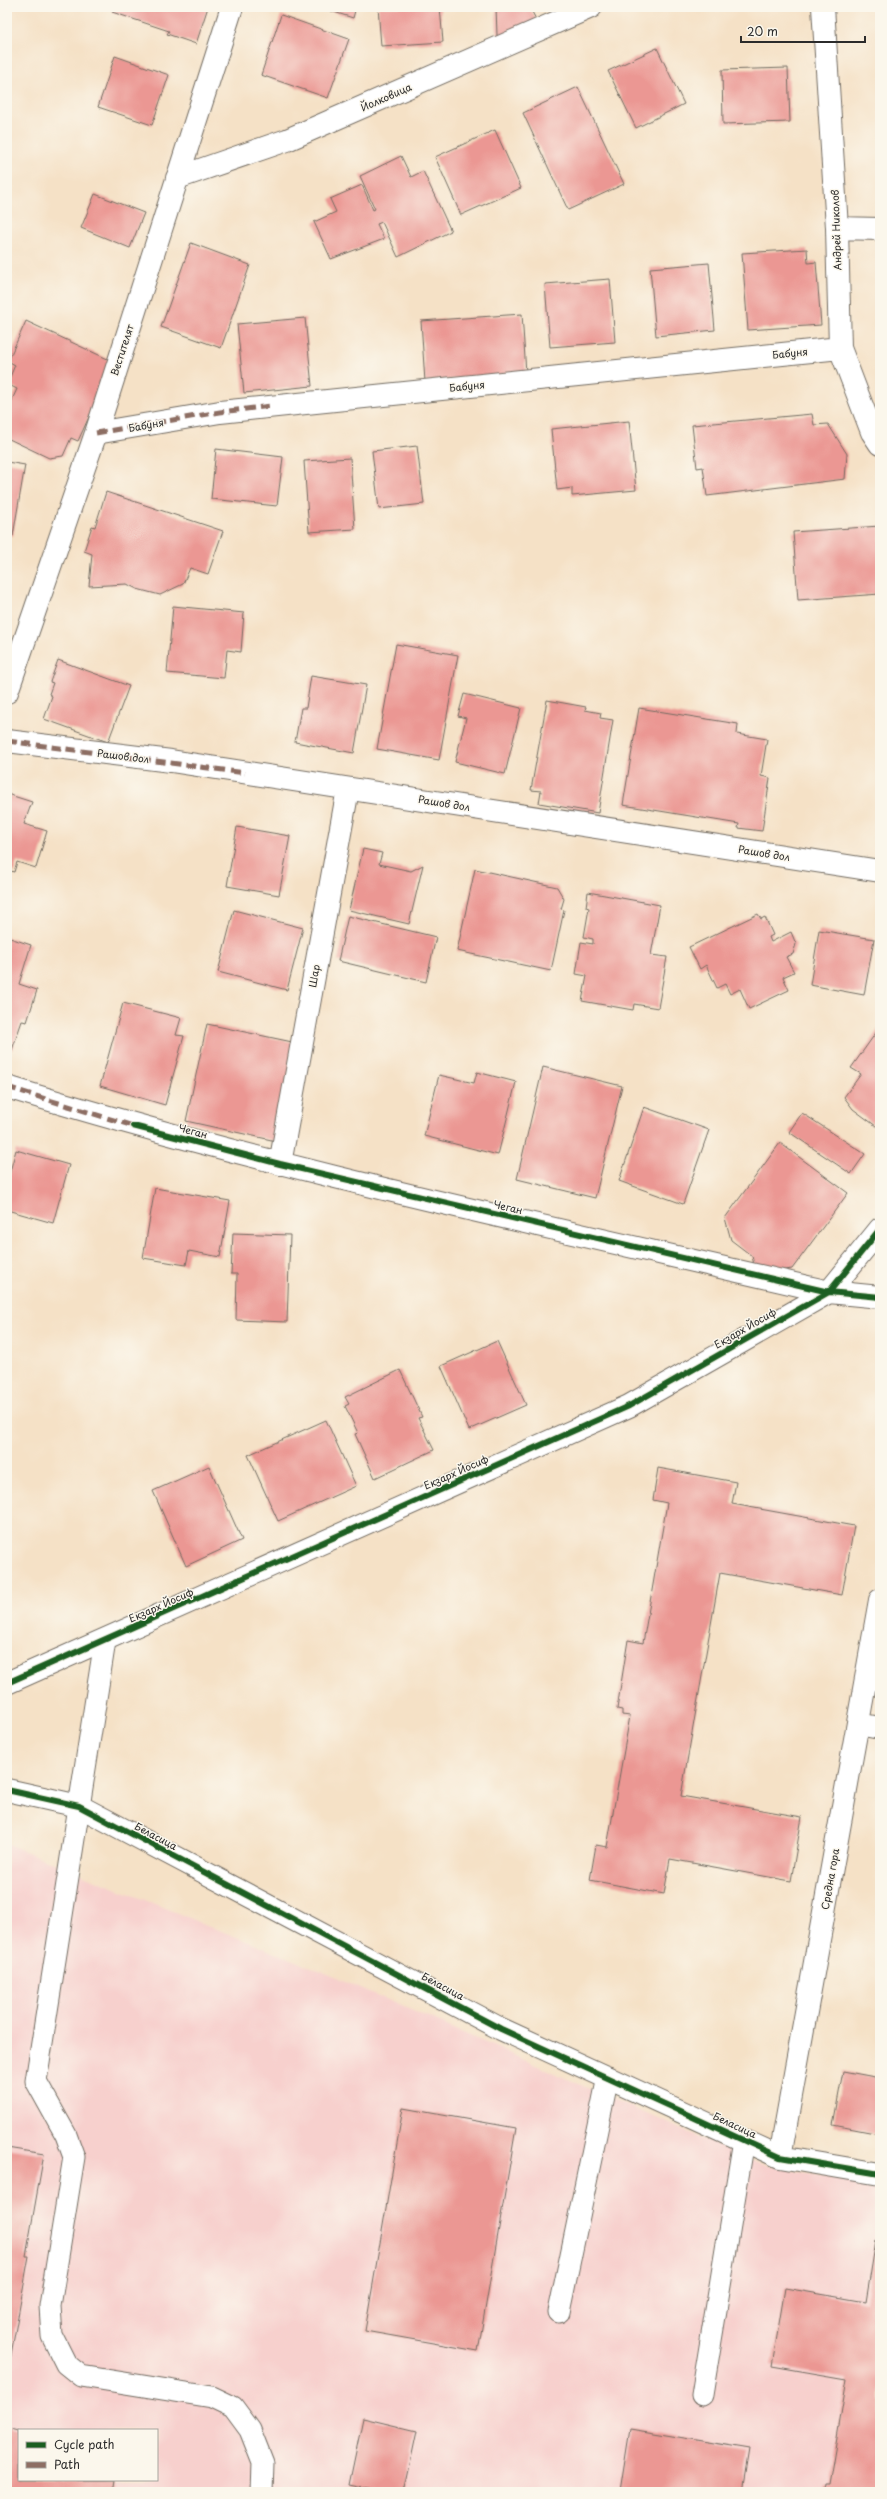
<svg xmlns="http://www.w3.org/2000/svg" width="887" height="2499" viewBox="0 0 887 2499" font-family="'Playpen Sans',sans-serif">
	<rect width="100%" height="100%" fill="#fbf7ec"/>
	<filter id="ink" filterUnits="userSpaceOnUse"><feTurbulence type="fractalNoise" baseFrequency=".025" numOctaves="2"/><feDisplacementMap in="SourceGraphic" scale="8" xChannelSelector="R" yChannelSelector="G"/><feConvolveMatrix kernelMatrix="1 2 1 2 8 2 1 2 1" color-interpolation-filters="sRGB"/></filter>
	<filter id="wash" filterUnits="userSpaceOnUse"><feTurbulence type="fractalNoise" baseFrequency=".012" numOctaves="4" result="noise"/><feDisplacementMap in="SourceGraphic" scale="16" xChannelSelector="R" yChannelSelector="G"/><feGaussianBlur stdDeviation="0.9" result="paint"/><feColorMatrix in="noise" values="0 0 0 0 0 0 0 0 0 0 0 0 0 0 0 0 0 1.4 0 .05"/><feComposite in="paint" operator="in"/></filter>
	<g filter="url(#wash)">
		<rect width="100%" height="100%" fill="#f5e1c6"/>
		<path fill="#f7d0cd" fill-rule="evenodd" d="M7,1844L345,1981L760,2164L880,2187V2492H7ZM19,2430H157V2480H19Z"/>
		<g id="blocks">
			<path fill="#eb9793" d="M113,7H208L196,44L167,34L169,31L112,12Z
				M318,7H356L353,18Z
				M378,7H440L443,42L381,46Z
				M496,7H537L531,10L538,23L500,40L497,35Z
				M281,15L349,39L328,98L261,75Z
				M657,48L684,104L636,128L608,71Z
				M115,56L169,75L152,125L98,107Z
				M788,68L790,122L723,124L722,70Z
				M578,87L624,184L568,210L523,113Z
				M495,130L521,188L461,215L435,157Z
				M401,156L411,177L423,171L451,231L398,257L382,222L377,224L384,239L331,259L314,222L336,212L330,199L362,185L373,210L375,209L360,176Z
				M95,194L144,213L130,248L81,228Z
				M191,243L250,265L221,348L161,327Z
				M807,249L808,263L816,262L821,325L748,330L742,253Z
				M709,263L715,330L656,336L650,268Z
				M610,279L615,342L550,347L545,284Z
				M522,314L526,373L425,382L421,321Z
				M305,318L312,386L244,393L237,324Z
				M26,321L114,362L78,441L71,438L63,456L49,458L7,438V411L17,389L7,384L15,365L8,361Z
				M812,414L814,425L828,424L847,454L845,479L707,496L703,467L697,468L692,425Z
				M629,421L636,490L572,496V488L557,490L551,429Z
				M417,446L424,504L379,509L372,451Z
				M216,449L283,457L277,506L211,499Z
				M350,458L355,529L309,532L304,461Z
				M7,462L25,465L13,536L7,535Z
				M106,492L223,531L208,574L190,568L183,584L160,595L137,589L127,584L89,586L92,554L84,551L92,526L95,527Z
				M880,526V594L798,600L793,532Z
				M173,606L244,613L241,652L227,650L224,678L167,673Z
				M396,644L458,655L439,760L377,749Z
				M58,660L129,686L108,742L44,719L52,696L49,694L53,683L50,682Z
				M311,676L366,685L354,753L295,742L301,708H306Z
				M464,694L521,708L505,774L455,762L466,718L458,716Z
				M547,700L586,707L585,710L601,713L600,718L613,720L598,813L539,803L541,791L531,790Z
				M639,708L738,724L737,734L767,739L761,776L770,778L762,831L738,828L739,824L623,805Z
				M7,794L32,802L24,824L47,831L36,868L17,862L14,872L7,870Z
				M237,827L290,836L279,895L227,886Z
				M879,845H880V860L876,859Z
				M363,849L382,853L379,864L411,871L423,865L409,924L349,910Z
				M475,869L557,887L564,899L561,909L564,910L551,971L457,951Z
				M588,892L660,905L651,955L667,957L658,1008L634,1004L633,1010L582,1001L587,976L576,974L581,942L593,944V939L584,937L589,908L586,907Z
				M234,910L303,928L287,990L218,972Z
				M758,914L761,919L765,917L773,935L769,937L771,942L791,932L796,944L793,954L786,957L794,972L783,977L789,990L749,1009L740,989L730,994L725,984L717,988L706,965L700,969L689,947Z
				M348,916L436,937L426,982L338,961Z
				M819,930L874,939L864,995L810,985Z
				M7,937L31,945L19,984L37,990L27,1022L22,1021L12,1050L7,1049Z
				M123,1003L181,1018L176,1035L184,1036L165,1105L100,1086Z
				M207,1024L297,1043L276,1141L186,1121Z
				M880,1027V1129L853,1109L844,1097L861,1074L851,1068Z
				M543,1067L622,1086L595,1198L517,1179Z
				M477,1072L516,1082L498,1155L424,1136L439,1075L474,1083Z
				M644,1107L709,1130L683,1204L619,1181Z
				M802,1113L865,1154L851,1174L789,1132Z
				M780,1143L848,1193L792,1269L756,1274L752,1256L731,1240L725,1218Z
				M16,1150L69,1165L53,1223L7,1210V1182Z
				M155,1188L230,1201L220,1257L189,1251L186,1265L143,1258Z
				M233,1233L290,1235L287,1322L236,1320L237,1274H231Z
				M497,1341L526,1405L469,1430L441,1366Z
				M400,1370L422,1417L418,1418L434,1450L375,1478L355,1434L358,1433L345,1406L349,1404L345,1397Z
				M326,1420L356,1486L278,1521L248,1455Z
				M209,1466L242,1540L186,1566L153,1491Z
				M658,1468L736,1482L732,1504L854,1526L842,1595L720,1573L681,1796L802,1817L791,1881L670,1859L664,1894L590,1880L596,1845L607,1847L630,1716L622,1715V1710L617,1709L628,1640L643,1643L667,1503L653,1500Z
				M843,2071L880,2078V2134L833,2125Z
				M403,2108L516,2128L478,2351L365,2331Z
				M7,2148L44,2154L26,2256H29L8,2371Z
				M876,2240L880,2241V2492H824L825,2485H829L847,2379L772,2366L785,2288L866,2302Z
				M363,2418L417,2431L404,2492H383L349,2485Z
				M7,2428L19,2431V2480H115L113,2492H7Z
				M630,2429L750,2449L743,2492H620Z"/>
		</g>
	</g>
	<g filter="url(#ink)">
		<use href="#blocks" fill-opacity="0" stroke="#726b61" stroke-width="1"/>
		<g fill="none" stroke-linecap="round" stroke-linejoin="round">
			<g stroke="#726b61" stroke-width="23">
				<path id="lane" d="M105,1641L36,2081L66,2135L74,2157L50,2306L52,2336L66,2364L81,2376L212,2397L233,2407L250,2430L263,2463L262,2492
					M559,2312L608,2077
					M702,2395L744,2140"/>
			</g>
			<g stroke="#726b61" stroke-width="24">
				<path id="street" d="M823,7L837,228L840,348L872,432L880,444
					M177,178L287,140L591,7
					M837,228L880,229
					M96,433L220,412L840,348
					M7,692L96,433L232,7
					M7,741L171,761L880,871
					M7,1087C277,1170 554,1228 829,1292L880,1297
					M280,1164L348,789
					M7,1683L629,1406L829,1292L880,1229
					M858,1724L880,1728
					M7,1790L79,1806L501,2029L780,2157L880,2174
					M780,2157L880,1600"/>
			</g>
			<use href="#lane" stroke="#fff" stroke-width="21"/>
			<use href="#street" stroke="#fff" stroke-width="22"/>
			<path stroke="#8d6e63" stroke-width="5" stroke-dasharray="10 5" stroke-linecap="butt" d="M96,433L220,412L271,406
				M7,741L245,773
				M7,1087L133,1126"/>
			<g stroke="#fbf7ec" stroke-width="8">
				<path id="cycleway" d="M133,1126L280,1164L829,1292L880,1297
					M7,1683L629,1406L829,1292L880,1229
					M7,1790L79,1806L501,2029L780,2157L880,2174"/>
			</g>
			<use href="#cycleway" stroke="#1b5e20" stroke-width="6"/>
		</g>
	</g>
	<g text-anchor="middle" stroke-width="3" stroke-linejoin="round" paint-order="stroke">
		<g font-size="10" fill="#2b2b2b" stroke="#fbf7ec">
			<text transform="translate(386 97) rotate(-24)" y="4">Йолковица</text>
			<text transform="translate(836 230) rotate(-92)" y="4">Андрей Николов</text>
			<text transform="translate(122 350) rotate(-72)" y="4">Вестителят</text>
			<text transform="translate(790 353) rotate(-6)" y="4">Бабуня</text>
			<text transform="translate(467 386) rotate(-6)" y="4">Бабуня</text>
			<text transform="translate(146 425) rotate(-10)" y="4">Бабуня</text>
			<text transform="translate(123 756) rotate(7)" y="4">Рашов дол</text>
			<text transform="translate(444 803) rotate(9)" y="4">Рашов дол</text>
			<text transform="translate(764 853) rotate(9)" y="4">Рашов дол</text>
			<text transform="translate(314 976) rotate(-80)" y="4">Шар</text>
			<text transform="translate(193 1131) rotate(15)" y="4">Чеган</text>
			<text transform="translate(508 1207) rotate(13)" y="4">Чеган</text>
			<text transform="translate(745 1328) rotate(-30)" y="4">Екзарх Йосиф</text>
			<text transform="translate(456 1472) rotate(-24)" y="4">Екзарх Йосиф</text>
			<text transform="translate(161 1605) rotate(-24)" y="4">Екзарх Йосиф</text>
			<text transform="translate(156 1836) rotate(28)" y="4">Беласица</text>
			<text transform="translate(830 1879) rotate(-80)" y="4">Средна гора</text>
			<text transform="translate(443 1986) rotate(28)" y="4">Беласица</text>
			<text transform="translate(735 2125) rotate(25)" y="4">Беласица</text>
		</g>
	</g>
	<rect width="887" height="2499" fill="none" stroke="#fbf7ec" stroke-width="24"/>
	<rect x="18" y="2429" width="140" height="52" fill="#fbf7ec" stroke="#a8a59f"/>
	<rect x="26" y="2442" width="20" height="6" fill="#1b5e20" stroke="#a8a59f"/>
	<text x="54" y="2449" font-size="12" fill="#2b2b2b">Cycle path</text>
	<rect x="26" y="2462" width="20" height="6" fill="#8d6e63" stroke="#a8a59f"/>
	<text x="54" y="2469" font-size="12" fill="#2b2b2b">Path</text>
	<path d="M741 36v6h124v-6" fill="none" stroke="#2b2b2b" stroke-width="2"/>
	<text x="747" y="36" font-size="12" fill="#2b2b2b" stroke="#fbf7ec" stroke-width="3" paint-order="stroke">20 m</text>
</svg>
